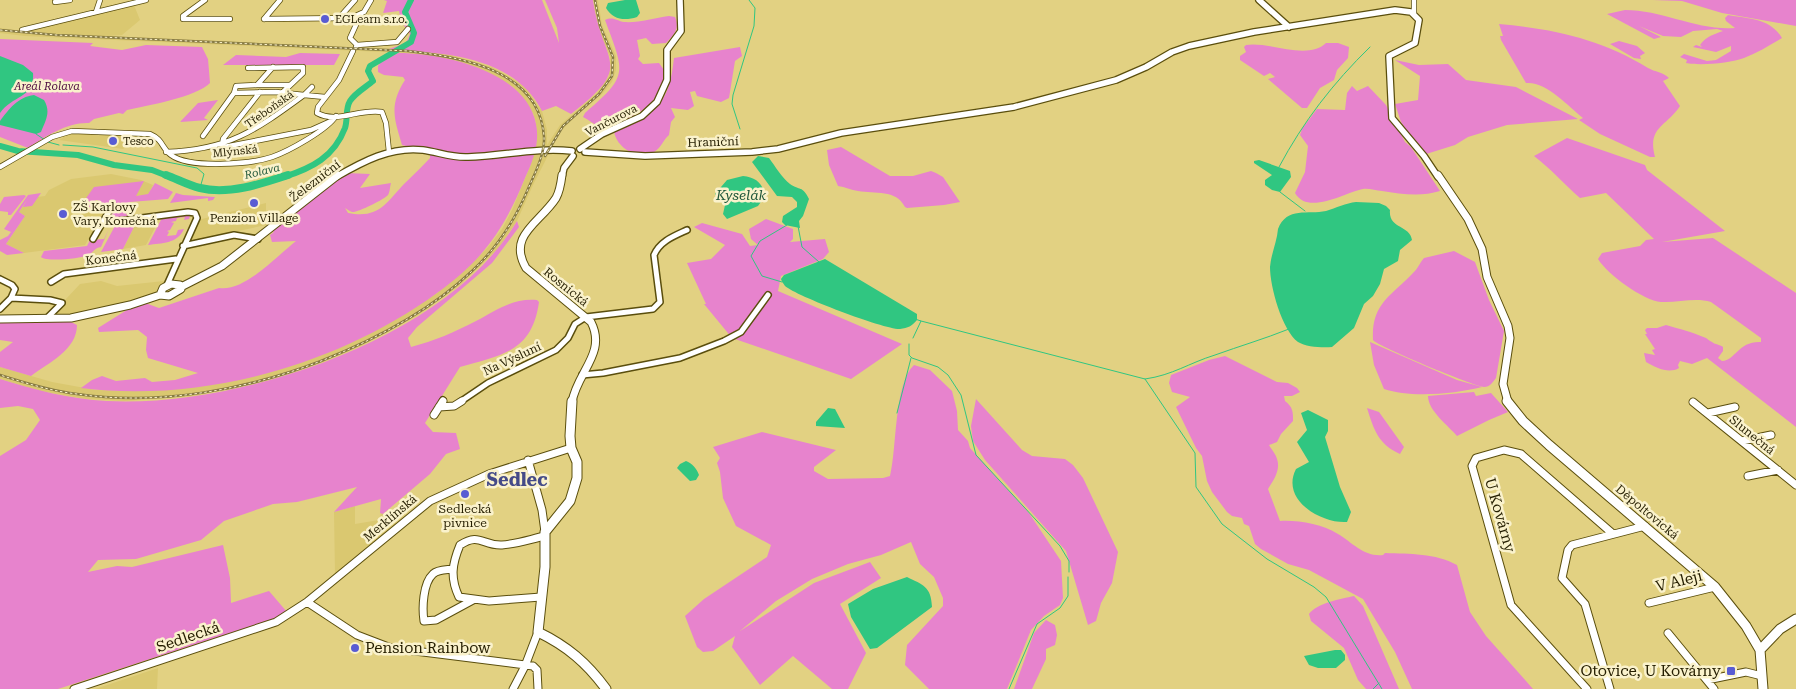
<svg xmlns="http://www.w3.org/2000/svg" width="1796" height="689" viewBox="0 0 1796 689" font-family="'Roboto Serif',serif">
	<rect width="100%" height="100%" fill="#e2d182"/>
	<path fill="#dac870" d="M593,0H598L602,25L616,56V70L612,82L602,94L576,116L560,132L533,185L517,221L498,249L459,286L417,316L361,346L321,363L257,383L194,396L125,401L86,399L40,391L0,379V367L52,382L96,390L132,391L198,386L278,369L357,339L398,318L437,293L470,265L488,247L502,229L512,210L531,164L537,140L536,123L533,113L525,101L513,87L485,71L443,59L405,53L25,36L0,33V28L23,31L134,5L140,20L122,35L108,36L416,50L448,54L492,67L515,80L526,88L542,111L547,130V145L560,125L597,93L609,76L610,57L597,26Z
		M68,133L130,135H143L123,149L59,140L64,137L62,136Z
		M111,174L141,180L153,185L148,195L123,197L107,207L85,245L24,253L6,244L25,216L19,212L29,198L45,196L49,190L71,179Z
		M266,203V225L187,242L198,220Z
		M160,218L146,245L123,249L137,221Z
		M101,281L117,286L164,281L163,286L150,297L77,314L51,315L80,284Z
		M355,506V524L379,520L381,513L396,523L335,574L334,512Z
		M158,668L157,689H95Z"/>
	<path fill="#e783cd" d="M384,0H542L559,43L557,28L545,0H593C602,65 637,63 571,114L556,106L542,111C513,55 441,52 386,50L406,43L410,34L401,21L399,11L383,13L387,1Z
		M1653,0H1796V26L1722,13L1682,1Z
		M1625,10C1663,10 1698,31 1735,28L1726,21L1725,18L1728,15C1749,19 1770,18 1782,38C1770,45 1757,53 1744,58C1731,63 1700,66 1686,63L1687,60L1680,57L1684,54L1707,61L1716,60L1731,51V46L1716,52L1693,47L1696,45L1702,47L1700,45C1706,36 1715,34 1723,31L1717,29L1693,31L1681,37L1663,36L1639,26L1661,37L1654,39L1607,14Z
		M669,16L675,17C680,29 674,35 666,43L652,44L646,38L637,40L640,56L638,59L643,64L659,63L664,70C665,98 642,113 619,123C614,125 606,129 600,127C595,125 589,120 583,117L585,113C630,75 624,72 605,20C613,16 617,21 624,22C639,23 654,18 669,16Z
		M1499,24C1554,29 1601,39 1648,68C1655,72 1663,72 1669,78L1663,81L1680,106C1666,127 1647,127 1655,157H1650L1600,134L1579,120L1583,118C1568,106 1546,81 1526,83L1501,40L1500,36H1503Z
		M0,39L93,43L90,46L122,50L146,45L202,47L208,59L210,83C197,97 145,106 127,110L123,114L119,113L94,119L89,123C68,122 46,136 28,148L0,137Z
		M1619,41L1637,46L1645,53L1640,56L1641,59L1634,58L1610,44Z
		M1326,43H1338L1349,47L1348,58L1337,70L1334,80L1320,88L1307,108H1302L1268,79L1275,77L1270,73L1264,76L1240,60V56L1246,52L1244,47L1246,45C1269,41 1307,61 1326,43Z
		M740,47L742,56L735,61L729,98L721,102L697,96L695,91L690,92L694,106L688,110L671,108L675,117L671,122L669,135C663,140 662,147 654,152C639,161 616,148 614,131C656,113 669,105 674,58Z
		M300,53L340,54L334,65H223L236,55L286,57Z
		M398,53C443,53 526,71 536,124C540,143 533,161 525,178C504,230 483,260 437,293C338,365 203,403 81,388L92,380L102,376L116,381L145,378L152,382L175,380L198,373L148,358L146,350L147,337L138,330L99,332L98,328L130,308L145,303L159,308L219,288C244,292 276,257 296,241L272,242L270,235L274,232L272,231L346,173L370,174L360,188L391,183C390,186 390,192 388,195C385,199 357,213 352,212C349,211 347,209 345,208L348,213C379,219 386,203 404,184C413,175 422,167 430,158V152L402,145C394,118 389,105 405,80L403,77L384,75L378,72V66L381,62Z
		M1395,60L1419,65L1448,64L1466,80L1516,87L1578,119L1507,125L1468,137L1455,145L1423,155L1401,122L1395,104L1418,100L1420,76Z
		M1352,86L1357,91L1368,86L1386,105L1405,142L1411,147L1440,191C1421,197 1401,194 1382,191C1376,191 1369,188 1363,189C1346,192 1308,216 1295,193L1305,172L1308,146L1300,135L1302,129L1317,109L1345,110L1347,93Z
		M218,100L204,118L208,120L180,122L198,103Z
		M1567,138L1645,165L1647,170L1725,231L1662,242L1713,238L1796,293V427L1707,358L1692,364L1680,361L1678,365L1679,368C1669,374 1656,368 1646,362L1644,353L1655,355L1652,350L1655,349L1645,334H1647L1645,330L1647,328H1657L1666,325C1680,329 1692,332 1706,338C1708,339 1709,341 1712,342C1716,345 1719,344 1723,347V351L1718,358L1722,361C1736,360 1738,341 1761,342V338L1711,302C1695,297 1678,303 1661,302C1644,301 1607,274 1598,259L1602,253L1640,246L1646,240L1654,239L1606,193L1580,198C1564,184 1550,168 1534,156Z
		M841,147L890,176H913L931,171L936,173L943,177L960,202L944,205L907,208L905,207C896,189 875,194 858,191C851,190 845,187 838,186L829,165L827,150Z
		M144,181L136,196L148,194L155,183L173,192L168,199L130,202L124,208H135L128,211L126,215L131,214L130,217L108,219L116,208H109L98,223L107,208L94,209L98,200H96L91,207L84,208L89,201H84L94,187Z
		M41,193L32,206L23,207L27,200L19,212L25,216L6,244L24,253L7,255L0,251V240L8,236L11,232L4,229L28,195Z
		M176,193L183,195L215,197L213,200L208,201V198L170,203Z
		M24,195L26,196L11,215H8V212L0,211V204L4,197Z
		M185,215L190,216L189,219L184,220L185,217L177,218L176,221L171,222L174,223L170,230L167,231L169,232L167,236L176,235L178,230L184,229C177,244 162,243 148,245L162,218Z
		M766,219L793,229V239L790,242L825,239L829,252L823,259L781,276L778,291L902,344L851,379L732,338L704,304H706L687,263L711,259L725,245L694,227L702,223L742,234L750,246L758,245L751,239L749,229Z
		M137,221L123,249L101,252L116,224Z
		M517,221L519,227L492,263L417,327L408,338L411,347C434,341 455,332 476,321C497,310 512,298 537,300L539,302C532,352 502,355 460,367L425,423L433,432L456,433L460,449L446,454L430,474L383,514L380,513L381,499L334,512L357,487L297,502L273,504L224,521L201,540L136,559L98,560L88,572L117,566L132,567L223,545L230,578L231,603L269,591L287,612L276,618L58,689H0V456L26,440L40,420L33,409L18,406L0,408V379C35,390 70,399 107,401C238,408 448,339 517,221Z
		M109,229L101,247C94,248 94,252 88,255C80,259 47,262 41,257L44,251L87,246L90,240L104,239Z
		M1454,251L1475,262L1489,300L1504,331L1496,378C1493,382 1490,387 1484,387C1473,386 1377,346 1373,340C1371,304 1391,296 1413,273C1418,269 1420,262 1424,258Z
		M67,320L77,325C77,350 48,363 31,376L0,367V352L13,342L0,340V321Z
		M1370,342L1457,380L1482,387C1455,394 1410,398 1384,389L1374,365Z
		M1225,356L1277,382L1288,383L1297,388L1300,392L1292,396H1284L1285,401C1293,407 1293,412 1293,421L1281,434L1277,442L1269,445C1271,449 1276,454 1277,459C1281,470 1273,481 1268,489L1280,521C1298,520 1322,524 1338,534C1353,543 1364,557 1383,555L1385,553C1410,554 1435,553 1457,565L1470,612L1486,636L1533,689H1412L1395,652L1363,599L1309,570L1288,564L1261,549L1255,544L1249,526L1244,524L1242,518L1232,516L1227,512L1212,492L1207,481L1202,456L1196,448L1176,407L1190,397L1172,392L1169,383L1171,375L1209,360Z
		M914,365L930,370L952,391L957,411L958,430L968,441L970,448L1029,513L1061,561L1063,598L1060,605L1044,616L1031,630L1007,689H929L905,665L907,645L943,606V598L934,577L920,564L911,542L881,555L848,564L812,579L776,601L740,631L814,583L870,562L881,578L840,604L866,653L848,689H832L793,656L760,685L732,647L735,636L713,651L703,652L697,647L685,616L704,599L767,557L771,545L736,526L723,498L720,472L717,463L720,458L713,447L762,432L836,450L814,467V471L828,479L883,478L890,476C897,448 894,383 914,365Z
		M1474,392L1476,396L1491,393L1508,412L1489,420L1457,436C1449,426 1428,411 1428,396Z
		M976,399L1022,450L1032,456L1065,459L1073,465L1083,478L1118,552L1112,583L1101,603L1096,621L1088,625L1066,551L985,460L973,441L971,426Z
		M1367,408L1379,412L1404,447L1400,454C1378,444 1374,430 1367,408Z
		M1354,596L1363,606L1399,689H1366L1358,680L1344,648L1311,621L1309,614C1317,603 1341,599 1354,596Z
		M1046,620L1055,625L1057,635L1055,645L1046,649V659L1032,689H1014L1034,633Z"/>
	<path fill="#30c681" d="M625,0H636L640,13L637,17C625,21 613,20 606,8L608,3Z
		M0,56L23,65L33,73C35,98 13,95 0,113Z
		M34,95L44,100C51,112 46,120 41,132L36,134L0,125V121C9,109 18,97 34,95Z
		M758,156L769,158C775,166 782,178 790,184C800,191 802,185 809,199L803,216L799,221L800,228L785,225L782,222L783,216L797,207V202L792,197L777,196L752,162Z
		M1259,160L1290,171L1291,177L1280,192L1272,190L1265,185V180L1272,175L1254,163V161Z
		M743,176C755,177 763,183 765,196L758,206L727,219L723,214L725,205L715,194L727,180Z
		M1356,202L1379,203L1386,206L1390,210C1388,229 1410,225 1412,240L1400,250L1398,261L1384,269L1380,284L1373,296L1364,304L1354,328L1332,347C1323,348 1306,347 1298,342C1282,330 1270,287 1270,267C1271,254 1277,242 1278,229C1287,206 1308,215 1326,211C1336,208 1346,203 1356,202Z
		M825,259L917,314V320C912,326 908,328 900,329C886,330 796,296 785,286C783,283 782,282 781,279L784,275Z
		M828,408L835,409L845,428L816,426V422Z
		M1308,410L1328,420V431L1325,437L1340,487L1351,512L1347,522C1322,524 1280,500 1296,469L1309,462L1297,442L1307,430L1301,413Z
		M686,461C692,463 697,469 699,475L696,480L690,481L677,468L680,464Z
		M907,577C923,585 931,586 932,607L877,648L870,649L851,617L848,604L873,589Z
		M1335,650H1341L1345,655V660L1336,668H1318L1309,665L1304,656Z"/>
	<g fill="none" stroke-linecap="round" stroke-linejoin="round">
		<path stroke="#30c681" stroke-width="1" d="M740,129L732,104L733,95L754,26L755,8L749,0
			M36,134L45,140
			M48,142L59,145
			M63,145L93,147L197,168L204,174L200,188
			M1279,167C1303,122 1333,83 1370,47
			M1280,192L1305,211
			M798,226L802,247L819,262
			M782,282L762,276L751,256L760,241L787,225
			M921,321L1145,379C1173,375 1189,363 1215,355C1240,346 1264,339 1289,329
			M913,338L921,321L915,319
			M909,344V355L912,358L938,367L948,375L961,395L976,455L1060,546L1069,561V572
			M1145,379L1195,453L1196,487L1222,524L1267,559L1314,587L1326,597L1382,689
			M897,413L911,358
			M1009,689L1037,624L1060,608L1068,596V577
			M1373,689L1379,683"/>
		<path stroke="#30c681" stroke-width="6" d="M0,146L18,151L78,155L114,165L152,170L170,177
			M284,177C312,168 334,157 345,128C348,119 345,109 350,101C355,93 366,87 373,81L368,71L370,66L411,42L414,33L405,12L411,0"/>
		<path stroke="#30c681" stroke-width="8" d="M166,175C177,179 188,185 200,188C228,195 261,184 288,175"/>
		<g stroke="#5a4e0d" stroke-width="6">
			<path id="street-far2" d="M205,0L183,16V19H230
				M1414,0V13
				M55,2L70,0
				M96,12L100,0
				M339,18L355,0
				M264,19L351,18L364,12L371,0
				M264,19L280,0
				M22,30L146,0
				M357,45L397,42L408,29
				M356,47L357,45L350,38L360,16
				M353,51L339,80L318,107L317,113C337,124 360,108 382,112L386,123L389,152
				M273,67L257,85H289
				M248,68L303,67V73L283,92
				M234,93L236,86L257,85
				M203,136L234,93L276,92L304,95L312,87
				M222,145L223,139L260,92
				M224,147L311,130L331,121
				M166,152C228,150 255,131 304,95L325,97
				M0,167L52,137L72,131L150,134C164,140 161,148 171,155C190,169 251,164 272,157C289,151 327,130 336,116"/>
		</g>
		<g stroke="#5a4e0d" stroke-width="8">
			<path id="street-far1" d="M103,223L188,212L195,213L197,218L167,285
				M93,239L111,208
				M183,246L234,235L258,239
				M0,279L12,285L15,289L11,298L0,309
				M51,282L64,274L176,259
				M11,298L50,300L62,303L47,318
				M582,375L603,373L680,358L724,341L741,332L768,295
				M442,402L443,400
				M460,402L488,383L556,350L568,338L575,324L586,317L653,309L660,302L654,255C660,241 674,236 687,230"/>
		</g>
		<g stroke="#5a4e0d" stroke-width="9">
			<path id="street" d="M1693,402L1796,485
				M439,407L454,406L462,401
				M1708,413L1735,407
				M434,415L443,401
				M1742,441L1771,435
				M528,460L542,510L545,532
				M1748,476L1778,470
				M453,569C447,570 438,569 433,574C423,583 422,608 424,621L436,620L473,600
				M541,597L489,601L459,597C450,578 452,564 460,545C480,532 482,546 502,545C516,544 531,539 545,536
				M307,602L357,635L391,648L533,666L537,670L538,689
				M1649,603L1715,587
				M1668,633L1714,689
				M1707,680L1746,672L1762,676
				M74,689L276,622L307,602L430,501L489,474L571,448
				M513,689L525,666L538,632
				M1587,689L1511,605L1472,466L1476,458L1504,450L1521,454L1613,534
				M1610,689L1585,604L1562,578L1568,550L1572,545L1645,526"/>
		</g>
		<g stroke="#5a4e0d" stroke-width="8">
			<path id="secondary-far2" d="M1259,0L1289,27
				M580,149L602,134L642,116L657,102L667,80V50L681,31L680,0
				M585,152L645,156L752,152L778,149L841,133L1014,107L1116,80L1146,67L1172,52L1189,46L1254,32L1395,10L1411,12L1419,20L1415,43L1389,56L1392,118L1424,156L1438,177
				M336,177C362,162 391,146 423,150C438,152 452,158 468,157C503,156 537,147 572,151
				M562,177L564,168L573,156"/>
		</g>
		<g stroke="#5a4e0d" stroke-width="9">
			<path id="secondary-far1" d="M562,175C561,183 560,191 556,198C540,223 507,235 526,268L591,322C607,353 577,372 572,402
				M1438,175L1468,219L1482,249L1487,277L1508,326L1510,338L1503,384L1508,402
				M171,284L180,285L181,289L169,296L160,295L163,288Z
				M181,287L222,266L338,175
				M0,319L71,318L130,305L160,295"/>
		</g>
		<g stroke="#5a4e0d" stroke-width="11">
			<path id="secondary" d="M572,401L570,436L571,448L577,462V478L570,501L545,532V567L538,632C567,646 587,663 606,689
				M1507,401L1523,421L1549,445L1715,587L1746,626L1760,650L1763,689
				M1760,650L1780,629L1796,619"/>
		</g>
		<use href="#street-far2" stroke="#fff" stroke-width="4.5"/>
		<use href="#street-far1" stroke="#fff" stroke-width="5"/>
		<use href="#street" stroke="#fff" stroke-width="7"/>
		<use href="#secondary-far2" stroke="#fff" stroke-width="5.5"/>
		<use href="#secondary-far1" stroke="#fff" stroke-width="7"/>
		<use href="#secondary" stroke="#fff" stroke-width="9"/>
		<g stroke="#867a43" stroke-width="2.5">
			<path id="rail" d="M0,30L56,35L408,51C461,57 540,70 544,137C545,154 535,173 528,189C515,220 497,248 472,271C430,311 374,340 321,361C246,390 158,406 77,394C51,391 25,383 0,375
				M545,156L563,126L599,94L612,76L613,57L600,26L595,0"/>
		</g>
		<use href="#rail" stroke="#faf2cc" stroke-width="1" stroke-dasharray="2.5" stroke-linecap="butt"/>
	</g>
	<g fill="#595cd3" stroke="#faf2cc" stroke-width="2">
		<circle cx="325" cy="19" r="5"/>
		<circle cx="113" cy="141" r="5"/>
		<circle cx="254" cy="203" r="5"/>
		<circle cx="63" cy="214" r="5"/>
		<circle cx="465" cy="494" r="5"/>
		<circle cx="355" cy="648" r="5"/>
		<rect x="1726" y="666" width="10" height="10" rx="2.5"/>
	</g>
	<g text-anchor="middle" stroke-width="5" stroke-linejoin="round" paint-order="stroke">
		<g font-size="11" fill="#251e00" stroke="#faf2cc" text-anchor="start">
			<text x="335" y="23">EGLearn s.r.o.</text>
			<text x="123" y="145">Tesco</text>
		</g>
		<g font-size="11" font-style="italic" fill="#4d0b40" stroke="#faf2cc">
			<text x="47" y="90">Areál Rolava</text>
		</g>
		<g font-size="11" fill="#251e00" stroke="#faf2cc">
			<text transform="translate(269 109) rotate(-35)" y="4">Třeboňská</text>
			<text transform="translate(611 120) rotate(-27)" y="4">Vančurova</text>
			<text transform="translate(235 151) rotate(-6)" y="4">Mlýnská</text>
		</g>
		<g font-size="11" font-style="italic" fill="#22583b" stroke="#faf2cc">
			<text transform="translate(262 171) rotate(-13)" y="4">Rolava</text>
		</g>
		<g font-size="12" fill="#251e00" stroke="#faf2cc">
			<text transform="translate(713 142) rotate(-2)" y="4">Hraniční</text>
			<text transform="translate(315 181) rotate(-37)" y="4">Železniční</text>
			<text transform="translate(111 258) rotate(-7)" y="4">Konečná</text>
			<text transform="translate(566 287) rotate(39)" y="4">Rosnická</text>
			<text transform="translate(512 359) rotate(-25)" y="4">Na Výsluní</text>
			<text transform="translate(1752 435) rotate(39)" y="4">Slunečná</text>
			<text transform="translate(1647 512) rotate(40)" y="4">Děpoltovická</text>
			<text transform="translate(390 518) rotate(-40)" y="4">Merklínská</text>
		</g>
		<g font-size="12" fill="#251e00" stroke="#faf2cc">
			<text x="73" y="211" text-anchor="start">ZŠ Karlovy<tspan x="73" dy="14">Vary, Konečná</tspan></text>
			<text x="254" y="222">Penzion Village</text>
			<text x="465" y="513">Sedlecká<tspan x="465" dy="14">pivnice</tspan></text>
		</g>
		<g font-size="14" font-style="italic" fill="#22583b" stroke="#faf2cc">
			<text x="741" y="200">Kyselák</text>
		</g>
		<g font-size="15" fill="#251e00" stroke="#faf2cc">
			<text transform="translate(1500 515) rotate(74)" y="5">U Kovárny</text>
			<text transform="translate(1679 581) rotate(-14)" y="5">V Aleji</text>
			<text transform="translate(188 637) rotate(-19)" y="5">Sedlecká</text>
		</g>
		<g font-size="15" fill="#251e00" stroke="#faf2cc" text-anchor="start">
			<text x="365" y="653">Pension Rainbow</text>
			<text x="1721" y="676" text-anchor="end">Otovice, U Kovárny</text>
		</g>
		<g font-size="18" font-weight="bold" fill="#454b88" stroke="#faf2cc">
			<text x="517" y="486">Sedlec</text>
		</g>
	</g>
</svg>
